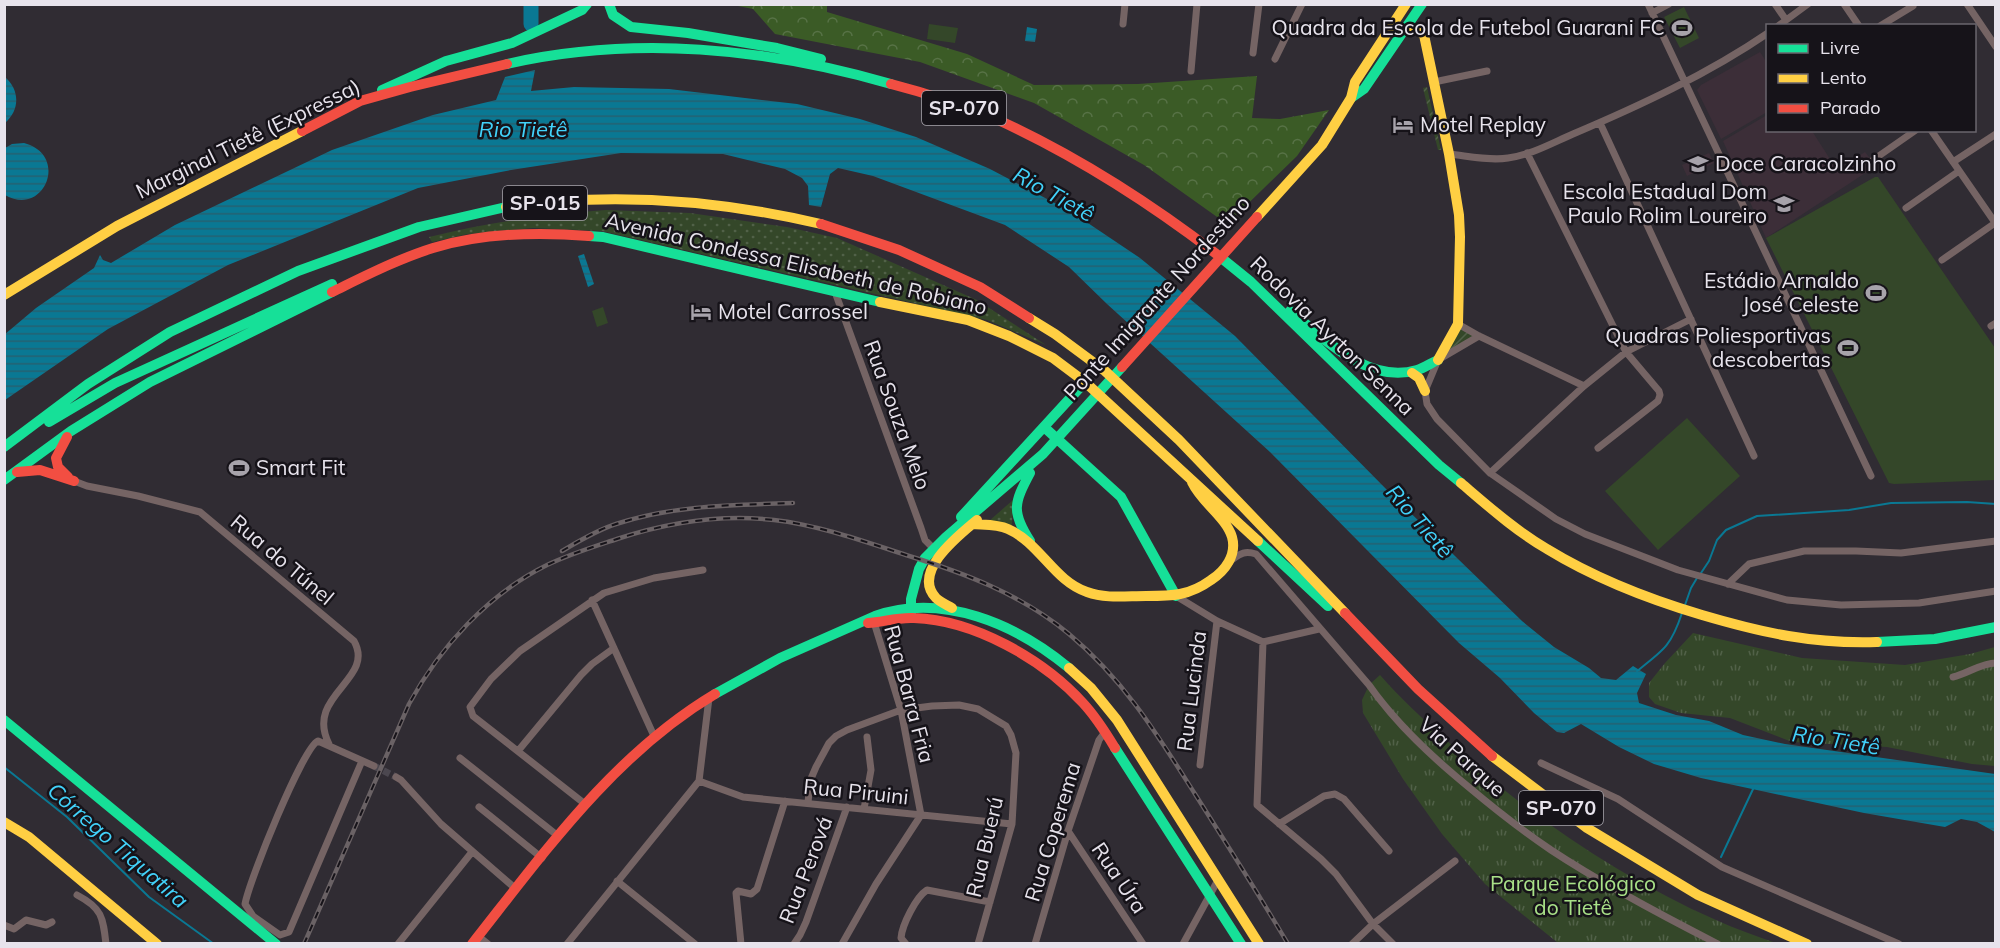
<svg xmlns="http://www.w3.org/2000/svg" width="2000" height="948" viewBox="0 0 2000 948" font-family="Mulish,sans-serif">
	<defs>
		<pattern id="grass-dots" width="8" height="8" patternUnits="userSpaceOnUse" patternTransform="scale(1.5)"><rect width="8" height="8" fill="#344729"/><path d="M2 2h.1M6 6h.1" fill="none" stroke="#516148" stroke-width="1.8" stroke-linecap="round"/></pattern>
		<pattern id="forest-crowns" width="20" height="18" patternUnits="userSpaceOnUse" patternTransform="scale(1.5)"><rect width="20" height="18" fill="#3b5b26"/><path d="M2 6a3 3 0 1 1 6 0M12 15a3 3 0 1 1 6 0" fill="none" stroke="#577246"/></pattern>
		<pattern id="park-tufts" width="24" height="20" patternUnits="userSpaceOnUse" patternTransform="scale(1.5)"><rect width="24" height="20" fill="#344729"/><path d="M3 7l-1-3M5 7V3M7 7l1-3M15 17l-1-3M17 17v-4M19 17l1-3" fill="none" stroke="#516148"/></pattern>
		<pattern id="garden-furrows" width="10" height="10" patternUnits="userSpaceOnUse" patternTransform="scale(1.5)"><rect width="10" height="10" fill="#344729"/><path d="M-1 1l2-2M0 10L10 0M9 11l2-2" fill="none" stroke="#516148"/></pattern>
		<pattern id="water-rules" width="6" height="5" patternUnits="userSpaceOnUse" patternTransform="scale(1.5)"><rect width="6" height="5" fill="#0a7893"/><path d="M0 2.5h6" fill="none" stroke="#256171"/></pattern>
	</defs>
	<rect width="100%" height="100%" fill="#302c33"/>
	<path fill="#3c2e38" d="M1760,52L1767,63V112L1721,139L1697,90L1701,85Z
		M1767,115L1768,130L1812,131L1837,170L1865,152L1876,166L1766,238L1723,141Z
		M1709,153L1714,163L1687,176L1682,165Z"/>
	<path fill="url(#grass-dots)" d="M606,210L690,213L787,227L837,238L977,300L1046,345L987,320L602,231L533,228L468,234L432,242L429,237C489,222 543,215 606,210Z
		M1013,500L1012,525L989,521Z"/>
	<path fill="url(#forest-crowns)" d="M733,5H827V12L967,54L1034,85L1138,84L1257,76L1252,118L1280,119L1329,110L1297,156L1227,224L1144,165L1034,103L920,62L775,34L753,9Z"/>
	<path fill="url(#park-tufts)" d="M1693,633L1802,658L1905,665L1970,654L1995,647V766L1972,764L1887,747L1792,742L1730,718L1681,713L1655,704L1649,697V683L1665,663Z
		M1380,675C1400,698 1422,718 1445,739C1525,813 1617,876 1716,920C1736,929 1756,936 1776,943H1558L1485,884L1442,834L1403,779L1363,713L1362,700L1369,685Z"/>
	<path fill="url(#garden-furrows)" d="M1427,87L1441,150H1438L1423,88Z
		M1458,324L1479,336L1438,360Z"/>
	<path fill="#344729" d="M1684,7L1699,38L1680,48L1664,17Z
		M929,24L958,28L955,43L927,39Z
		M1875,177H1878L1995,348V480L1894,484L1889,483L1766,238Z
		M603,307L608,323L597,327L592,311Z
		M1687,418L1740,476L1658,550L1605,491Z"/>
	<path fill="url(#water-rules)" d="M1027,27L1037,29L1035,42L1025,41Z
		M535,70L531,91L574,87L669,89L797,104L860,119L916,137L990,169L1070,211L1140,258L1235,336L1390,493L1522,621L1554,647L1589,668L1601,678L1616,680L1633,666L1646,674L1637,693L1639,703L1676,715L1709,721L1743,735L1785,744L1995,774V832L1977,822L1961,819L1945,827L1864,813L1701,778L1654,764L1619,747L1581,724L1564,733L1557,732L1534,713L1500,678L1459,643L1270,452L1107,304L1069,267L1005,225L873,176L838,168L830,174L821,207L809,205L808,186L802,178L785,169L723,154L621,153L511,170L418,188L228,265L108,329L5,400L4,335L36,308L94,268L100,255L103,260L111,263L175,225L332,150L433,115L496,100L505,77Z
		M5,77C20,90 20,110 5,123Z
		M24,143C70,155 44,218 5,195V148L12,144Z
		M584,254L594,284L588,287L578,256Z"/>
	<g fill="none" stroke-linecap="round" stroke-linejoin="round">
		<path stroke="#0a7893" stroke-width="2" d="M1701,573L1709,561L1717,540L1726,530L1757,516L1849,510L1891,503L1967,502L1996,504
			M1685,605L1691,588L1697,578
			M1637,671C1664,650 1671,646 1682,613
			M4,767L67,817L149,897L214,944
			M1721,857L1754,787"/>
		<path stroke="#0a7893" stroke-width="15" d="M531,24V4"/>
		<path stroke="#4b474f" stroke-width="7" stroke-dasharray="7 3.5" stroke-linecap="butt" d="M374,766L396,777"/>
		<path stroke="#756464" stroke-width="7" d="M1648,4L1871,476
			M1775,4L1786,20
			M1844,4L1859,26
			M1967,4L1996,47
			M1652,13L1669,4
			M1123,24L1125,4
			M1778,26L1808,4
			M1880,26L1913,6
			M1253,53L1259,4
			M1275,59L1302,4
			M1191,71L1197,4
			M1434,82L1487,71
			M1600,123L1754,456
			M1931,130L1996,224
			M1527,153L1626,352L1659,391L1660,395L1658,401L1598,448
			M1449,154C1468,156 1490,161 1508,158C1531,155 1552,143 1573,134C1639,106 1708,74 1768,33
			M1873,160L1916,130
			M1953,162L1996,134
			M1906,208L1959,171
			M1942,260L1995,223
			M835,292L921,528L925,540L934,549
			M1458,324L1479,336L1584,386
			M1991,326L1996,323
			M1479,336L1438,360L1425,391L1427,404L1437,419L1490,473L1556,519L1585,534L1678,570L1787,600L1841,605L1919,603L1996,591
			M1490,473L1584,386L1626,352L1691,319
			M74,481L87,486L138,496L200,512L354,641C376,680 304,695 329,744
			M1230,561C1240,554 1244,550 1256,554L1369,685C1397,725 1433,758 1471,789C1496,810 1523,831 1551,850C1604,885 1661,915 1718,944
			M1728,584L1749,564L1804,551H1856L1901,553L1996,541
			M1176,596L1217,621L1263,642L1319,629
			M592,600L654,736
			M873,619L901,710L921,815
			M1263,642L1257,805L1321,859L1336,874L1373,924L1393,944
			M1953,677C1967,674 1981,663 1996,663
			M518,751L581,675L592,664L614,648
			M460,758L558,836
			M362,761L289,932L280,935L253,916L245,904C249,881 303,747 318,741L374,766
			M1541,763L1618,799L1722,867L1899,944
			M1200,765L1217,621
			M396,777L401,780L441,824L516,889
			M699,781L743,797L1012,824
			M808,803L810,781L816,767L829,743L836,736L847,730L901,710L932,706L959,705L978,709L1006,726L1011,735L1016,753L1012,824L978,944
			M585,804L473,716L470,707L491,679L520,651L604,593L654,578L703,570
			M479,807L542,858
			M864,809L871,770L867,737
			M1279,824L1324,796L1335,794L1344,799L1389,851
			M1068,831L1143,944
			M617,881L695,944
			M77,895C102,908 103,917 106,944
			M4,925L14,929L26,920L46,925L52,922
			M478,936L488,944
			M398,944L472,852
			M567,944L699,781L709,698
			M741,944L736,893L738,891L751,894L757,889L785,801
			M794,944L800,935L806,922L847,807
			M842,944L876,884L921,815
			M906,944L901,938C902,925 916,897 927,890L990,902
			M1035,944L1068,831L1099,740L1105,732
			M1183,944L1218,880
			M1352,944L1373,924L1455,861"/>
		<path stroke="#16e098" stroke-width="10" d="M609,4L613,15L631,27L688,33L777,48L821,59
			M507,64C634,35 767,48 891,84
			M382,90L446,61L512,43L582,10L587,4
			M1351,98L1364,89L1422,4
			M589,236L603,237L880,302
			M1219,256L1251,282L1439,465L1461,483
			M1290,311C1324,338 1368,385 1417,370C1424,368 1431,363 1438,360
			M49,422L115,383L332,284
			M1044,427L1121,497L1176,596
			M4,447L88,384L170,332L298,271L419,227L506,207
			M1030,473C1014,503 1011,512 1030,541
			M4,480L71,431L150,382L332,292
			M961,517L1085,382
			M1258,541L1328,606
			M911,618V599L919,569L925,558L946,537L1043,454L1122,367
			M1877,642L1935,639L1996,627
			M715,694L780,658L875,616C942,592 1016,624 1069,668
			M4,720L276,944
			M1115,748L1241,944"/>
		<path stroke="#ffcf43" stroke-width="10" d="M1405,29H1416L1424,35L1449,154L1459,215L1460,237L1458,324L1438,360
			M506,207C524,203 543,203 561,201C648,195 736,204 821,224
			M1257,217L1322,145L1351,98L1355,82L1406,4
			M4,295L117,226L302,131
			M880,302L968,320L1009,336L1053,358L1085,382L1258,541
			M1029,318L1055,334L1105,371L1179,440L1345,613
			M1412,373L1419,378L1425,391
			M1461,483C1488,506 1516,531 1547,549C1596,579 1648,599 1702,615C1763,633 1813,644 1877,642
			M972,524C984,525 997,524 1008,529C1040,543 1054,581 1087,592C1106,599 1126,596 1146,596C1172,596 1189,596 1211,580C1225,571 1237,555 1232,537C1226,517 1202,503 1192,482
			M952,608C947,605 940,602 936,598C911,572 959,535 977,520
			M1069,668L1091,688L1117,720L1259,944
			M1492,756L1587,828L1698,895L1807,944
			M4,822L29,837L157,944"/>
		<path stroke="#f24e42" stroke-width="10" d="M891,84C926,93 962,105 996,119C1075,155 1150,203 1219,256
			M302,131L360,101L410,87L507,64
			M821,224L899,250L980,287L1029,318
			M332,292C365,276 398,259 433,248C482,233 539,232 589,236
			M1122,367L1257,217
			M67,437L56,458L58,467L68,477
			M17,472L40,470L74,481
			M1345,613L1418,689L1492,756
			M868,623C883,622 898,617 914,618C974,620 1043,659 1083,703C1096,717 1106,733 1115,748
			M472,944C544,853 613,755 715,694"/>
		<g stroke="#6a6265" stroke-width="4.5">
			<path id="rail" d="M562,551C579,541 597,530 616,524C674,505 733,505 793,503
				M304,944L409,704C440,647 488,594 547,565C570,554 593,547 617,539C666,523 721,514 774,520C818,525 863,541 906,555C964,573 1021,594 1069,634C1124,680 1157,734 1195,794C1226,843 1258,893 1288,944"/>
		</g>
		<use href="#rail" stroke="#161319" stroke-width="2" stroke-dasharray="7" stroke-linecap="butt"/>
	</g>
	<defs>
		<g id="stadium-bare" transform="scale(1.62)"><path d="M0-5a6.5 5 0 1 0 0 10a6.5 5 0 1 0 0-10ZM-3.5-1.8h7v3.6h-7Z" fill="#a7a3ab" stroke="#161319" stroke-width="2.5" paint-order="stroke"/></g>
		<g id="hotel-bare" transform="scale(1.62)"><path d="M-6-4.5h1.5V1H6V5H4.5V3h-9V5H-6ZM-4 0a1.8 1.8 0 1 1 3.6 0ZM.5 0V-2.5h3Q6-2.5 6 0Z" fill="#a7a3ab" stroke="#161319" stroke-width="2.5" paint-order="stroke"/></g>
		<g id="school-bare" transform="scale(1.62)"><path d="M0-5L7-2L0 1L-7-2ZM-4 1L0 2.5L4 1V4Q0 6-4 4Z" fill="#a7a3ab" stroke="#161319" stroke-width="2.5" paint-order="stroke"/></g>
	</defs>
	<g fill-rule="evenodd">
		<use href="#stadium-bare" x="1682" y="28"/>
		<use href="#hotel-bare" x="1403" y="125"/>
		<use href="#school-bare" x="1698" y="164"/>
		<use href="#school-bare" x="1784" y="204"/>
		<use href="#stadium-bare" x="1876" y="293"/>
		<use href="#hotel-bare" x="701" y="312"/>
		<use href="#stadium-bare" x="1848" y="348"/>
		<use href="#stadium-bare" x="239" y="468"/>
	</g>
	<g text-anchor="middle" stroke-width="5" stroke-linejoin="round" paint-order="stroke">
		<g fill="#161319" stroke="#a8a5ad" stroke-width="1.5">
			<rect x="922" y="91" width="84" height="34" rx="4.5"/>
			<rect x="503" y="186" width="84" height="34" rx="4.5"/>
			<rect x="1519" y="791" width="84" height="34" rx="4.5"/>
		</g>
		<g font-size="20" font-weight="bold" fill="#e7e3ec">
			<text x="964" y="115">SP-070</text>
			<text x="545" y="210">SP-015</text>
			<text x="1561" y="815">SP-070</text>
		</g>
		<g font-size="21" fill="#e7e3ec" stroke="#161319" text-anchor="end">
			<text x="1665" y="35">Quadra da Escola de Futebol Guarani FC</text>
			<text x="1420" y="132" text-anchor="start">Motel Replay</text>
			<text x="1715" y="171" text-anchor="start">Doce Caracolzinho</text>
			<text x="1767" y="199">Escola Estadual Dom<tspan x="1767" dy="24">Paulo Rolim Loureiro</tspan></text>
			<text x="1859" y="288">Estádio Arnaldo<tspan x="1859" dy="24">José Celeste</tspan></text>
			<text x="718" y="319" text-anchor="start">Motel Carrossel</text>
			<text x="1831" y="343">Quadras Poliesportivas<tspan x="1831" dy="24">descobertas</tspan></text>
			<text x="256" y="475" text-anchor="start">Smart Fit</text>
		</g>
		<g font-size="21" fill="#e7e3ec" stroke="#161319">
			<text transform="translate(248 139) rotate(-26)" y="7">Marginal Tietê (Expressa)</text>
			<text transform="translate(796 264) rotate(13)" y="7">Avenida Condessa Elisabeth de Robiano</text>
			<text transform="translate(1157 298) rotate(-48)" y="7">Ponte Imigrante Nordestino</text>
			<text transform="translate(1332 336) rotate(44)" y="7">Rodovia Ayrton Senna</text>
			<text transform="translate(897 415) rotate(70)" y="7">Rua Souza Melo</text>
			<text transform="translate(282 560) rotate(40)" y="7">Rua do Túnel</text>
			<text transform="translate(1192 691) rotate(-83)" y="7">Rua Lucinda</text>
			<text transform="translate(909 694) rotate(75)" y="7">Rua Barra Fria</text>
			<text transform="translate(1462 757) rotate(42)" y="7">Via Parque</text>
			<text transform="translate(856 792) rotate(6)" y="7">Rua Piruini</text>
			<text transform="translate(1053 832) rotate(-73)" y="7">Rua Coperema</text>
			<text transform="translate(985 847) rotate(-77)" y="7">Rua Buerú</text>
			<text transform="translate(806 870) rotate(-69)" y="7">Rua Perová</text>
			<text transform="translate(1119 878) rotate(56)" y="7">Rua Úra</text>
		</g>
		<g font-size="21" fill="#a9e188" stroke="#161319">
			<text x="1573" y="891">Parque Ecológico<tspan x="1573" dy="24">do Tietê</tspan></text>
		</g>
		<g font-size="22" font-style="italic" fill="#42d2fa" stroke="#161319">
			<text x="523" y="137">Rio Tietê</text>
			<text transform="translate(1054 194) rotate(29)" y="8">Rio Tietê</text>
			<text transform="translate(1420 521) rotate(49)" y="8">Rio Tietê</text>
			<text transform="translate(1836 740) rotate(9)" y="8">Rio Tietê</text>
			<text transform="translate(118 845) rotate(41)" y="8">Córrego Tiquatira</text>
		</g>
	</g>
	<rect width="2000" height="948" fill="none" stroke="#e7e3ec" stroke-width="12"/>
	<rect x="1766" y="24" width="210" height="108" fill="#161319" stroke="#6a666d" stroke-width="1.5"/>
	<rect x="1778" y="44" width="30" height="9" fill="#16e098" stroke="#6a666d" stroke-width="1.5"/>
	<text x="1820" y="54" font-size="18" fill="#e7e3ec">Livre</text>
	<rect x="1778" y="74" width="30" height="9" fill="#ffcf43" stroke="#6a666d" stroke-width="1.5"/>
	<text x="1820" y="84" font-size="18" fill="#e7e3ec">Lento</text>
	<rect x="1778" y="104" width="30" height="9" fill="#f24e42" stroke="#6a666d" stroke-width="1.5"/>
	<text x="1820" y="114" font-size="18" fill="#e7e3ec">Parado</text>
</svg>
